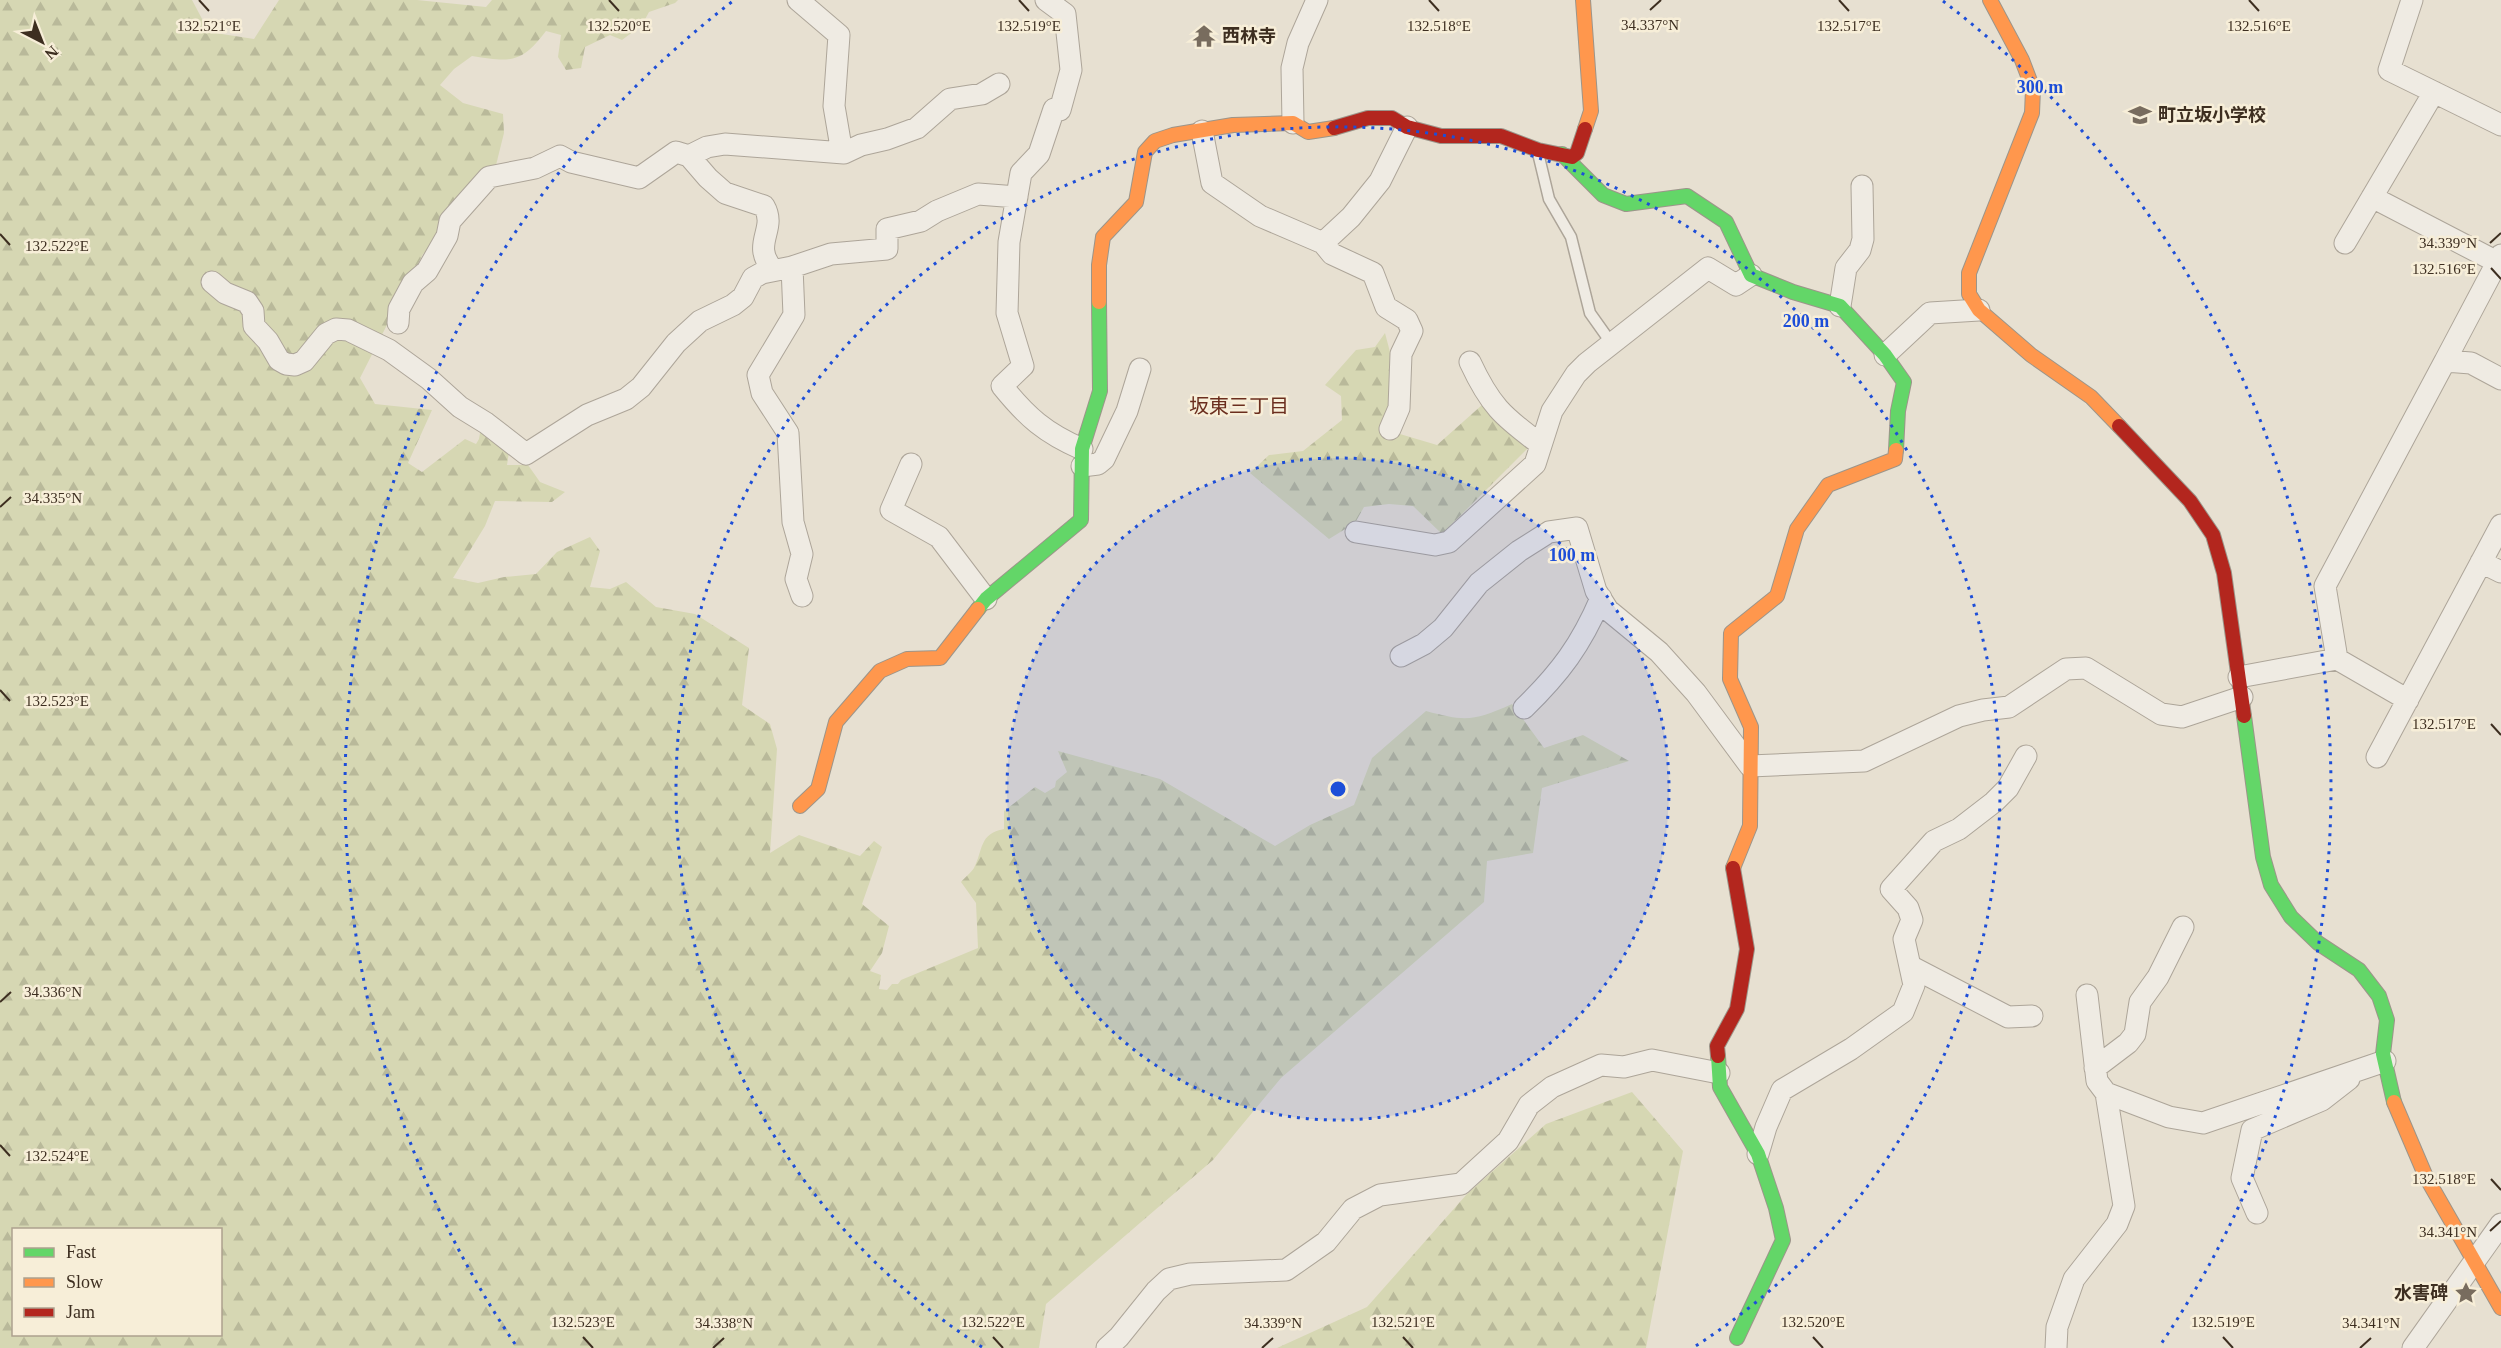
<svg xmlns="http://www.w3.org/2000/svg" width="2501" height="1348" viewBox="0 0 2501 1348" font-family="'Times New Roman','Noto Sans JP',serif">
	<defs>
		<pattern id="forest-firs" width="22" height="20" patternUnits="userSpaceOnUse" patternTransform="scale(1.5)"><rect width="22" height="20" fill="#d6d7b3"/><path d="M5 1l3.5 6h-7zM16 11l3.5 6h-7z" fill="#b9b99a"/></pattern>
	</defs>
	<rect width="100%" height="100%" fill="#e7e0d1"/>
	<path fill="url(#forest-firs)" fill-rule="evenodd" d="M0,0H192L209,32L254,39L279,0H417L486,7L492,0H678L675,3L649,12L642,25L622,40L610,35L585,47L581,68L566,70L558,57L561,35L546,31C521,64 511,62 472,56L454,69L440,85L463,103L503,114L504,133L489,193L423,254L360,378L375,404L432,410L408,463L422,472L465,439L476,444L479,439L482,421L509,452L507,465H528L540,482L565,492L552,502L495,501L485,526L453,578L478,583L504,577L536,574L557,552L590,537L600,551L590,587L610,589L626,582L656,607L695,614L749,648L742,705L770,724L777,749L770,853L799,835L860,856L874,841L882,847L862,904L889,926L882,953L870,971L881,975L879,989L887,990L892,984H898L901,980L978,948L976,903L961,882C965,877 971,873 974,868C983,851 979,833 1004,829V811L1035,787L1045,793L1055,787L1056,781L1067,772L1058,751L1160,779L1275,846L1310,825L1354,805L1372,758L1426,711C1466,722 1474,721 1512,704L1544,748L1583,735L1629,761L1542,788L1533,853L1487,861L1484,902L1281,1078L1213,1160L1046,1304L1039,1348H0ZM14,1230H220V1334H14Z
		M1385,333L1390,352L1392,403L1383,429L1437,445L1482,405L1529,447L1442,534L1413,506L1389,504L1364,507L1355,523L1329,539L1250,473L1269,455L1303,451L1342,420L1341,396L1325,385L1356,350L1375,347Z
		M1632,1092L1683,1151L1646,1348H1277L1367,1307L1467,1194L1546,1124Z"/>
	<g fill="none" stroke-linecap="round" stroke-linejoin="round">
		<g stroke="#ada599" stroke-width="13">
			<path id="lane" d="M1538,153L1549,199L1571,237L1590,313L1612,344"/>
		</g>
		<g stroke="#ada599" stroke-width="23">
			<path id="street" d="M798,0L839,35L834,106L842,153
				M1046,0L1065,14L1071,70L1060,110L1054,109L1039,154L1021,173L1009,242L1007,313L1023,366L1002,386C1027,417 1045,433 1082,449
				M2412,0L2389,70L2501,125
				M1293,123L1292,68L1298,43L1317,0
				M1202,131L1212,183L1260,216L1323,243
				M689,156L707,147L725,144L844,153L861,145L887,139L917,128L950,99L982,94L999,84
				M2372,197L2497,262
				M2345,243L2434,92
				M792,267L794,315L758,375L762,393L788,433L793,522L802,554L796,579L802,596
				M212,282L225,293L247,302L253,311L254,326L268,341L279,360L286,364L295,365L304,361L326,334L336,329L348,330L389,350L429,379L460,407L486,423L526,454L587,415L626,399L641,387L676,343L700,321L733,305L743,297L753,278L762,273L792,267L831,254L887,249V229L921,221L937,211L978,194L1017,197
				M1840,306L1846,268L1860,250L1863,239L1862,186
				M398,323L399,309L413,283L427,271L447,236L450,221L489,177L535,168L560,156L571,162L639,178L676,152L689,156L708,178L725,193L764,206C778,230 750,243 773,270
				M1885,355L1930,313L1979,310
				M2445,361L2501,255
				M1470,362C1490,405 1502,416 1540,444
				M1390,429L1399,408L1401,354L1412,331L1407,320L1386,307L1373,273L1332,254L1323,243L1351,217L1380,181L1407,127
				M911,464L891,510L939,537L986,599
				M1082,466L1098,464L1104,459L1127,411L1140,369
				M1356,532L1435,545L1449,542L1535,464L1552,411L1576,374L1587,363L1708,268L1736,285L1751,275
				M2481,562L2501,572
				M1401,656L1424,644L1443,628L1479,583L1519,551L1549,532L1577,528L1596,591L1608,610L1659,652L1696,693L1750,766L1864,761L1959,716L1983,710L2009,707L2066,669L2086,668L2161,714L2182,717L2242,697
				M2337,659L2325,586L2445,361L2471,363L2501,379
				M2239,677L2337,659L2408,700
				M1524,708C1560,673 1581,645 1601,598
				M2377,757L2501,525
				M1910,966L2008,1017L2032,1016
				M2087,995L2097,1081L2106,1093L2169,1117L2203,1123L2385,1061
				M2095,1068L2128,1043L2135,1034L2140,1002L2158,977L2183,927
				M1758,1154L1766,1127L1782,1090L1851,1049L1903,1012L1914,985L1904,939L1912,920L1908,908L1891,889L1934,841L1959,829L1994,802L2008,788L2026,756
				M2257,1213L2242,1178L2252,1130L2322,1100L2349,1079
				M1107,1348L1119,1337L1156,1291L1169,1279L1190,1274L1286,1270L1326,1242L1353,1209L1380,1195L1461,1184L1508,1141L1529,1105L1552,1087L1601,1065L1624,1067L1652,1060L1719,1073
				M2056,1348L2057,1327L2074,1279L2117,1224L2124,1206L2106,1093
				M2413,1348L2501,1224"/>
		</g>
		<g stroke="#9c958a" stroke-width="16">
			<path id="fast" d="M1562,154L1603,195L1626,204L1687,196L1726,222L1751,275L1793,292L1840,306L1885,355L1904,382L1898,411L1896,450
				M978,609L986,599L1081,520L1082,449L1100,391L1099,302
				M2244,716L2263,857L2271,885L2291,917L2318,943L2359,970L2379,996L2387,1020L2383,1054L2394,1102
				M1718,1056L1720,1087L1758,1154L1776,1208L1783,1240L1737,1338"/>
		</g>
		<g stroke="#9c958a" stroke-width="16">
			<path id="slow" d="M1583,0L1591,111L1585,129
				M1990,0L2022,60L2033,89L2032,113L1969,273V294L1979,310L2031,355L2091,397L2119,426
				M1099,302V265L1103,237L1136,202L1145,152L1155,141L1173,135L1233,125L1293,123L1308,132L1334,128
				M800,806L818,789L836,722L880,671L907,659L940,658L978,609
				M1733,868L1750,826L1751,727L1730,679L1731,633L1777,596L1797,529L1828,485L1895,459L1896,450
				M2394,1102L2426,1177L2501,1308"/>
		</g>
		<g stroke="#9c958a" stroke-width="16">
			<path id="jam" d="M1334,128L1368,118H1392L1407,127L1441,136H1501L1538,150L1572,157L1577,153L1585,129
				M2119,426L2190,501L2213,535L2224,573L2244,716
				M1718,1056L1717,1046L1737,1009L1747,949L1733,868"/>
		</g>
		<use href="#lane" stroke="#efebe3" stroke-width="10"/>
		<use href="#street" stroke="#efebe3" stroke-width="21"/>
		<use href="#fast" stroke="#63d668" stroke-width="14"/>
		<use href="#slow" stroke="#ff974d" stroke-width="14"/>
		<use href="#jam" stroke="#b3261e" stroke-width="14"/>
	</g>
	<path fill="none" stroke="#3d2e20" stroke-width="2" d="M199,0L209,11M609,0L619,11M1019,0L1029,11M1429,0L1439,11M1839,0L1849,11M2249,0L2259,11M1650,10L1661,0M0,234L10,245M2490,243L2501,233M2491,268L2501,279M0,507L11,497M0,690L10,701M2491,724L2501,735M0,1002L11,992M0,1145L10,1156M2491,1179L2501,1190M2490,1231L2501,1221M583,1337L593,1348M993,1337L1003,1348M1403,1337L1413,1348M1813,1337L1823,1348M2223,1337L2233,1348M713,1348L724,1338M1262,1348L1273,1338M2360,1348L2371,1338"/>
	<circle cx="1338" cy="789" r="331" fill="#1d4ed8" fill-opacity=".12"/>
	<g fill="none" stroke="#1d4ed8" stroke-width="3" stroke-dasharray="3 6">
		<circle cx="1338" cy="789" r="331"/>
		<path d="M982 1347A662 662 0 1 1 1694 1347"/>
		<path d="M515 1344A993 993 0 0 1 733 1M1943 1A993 993 0 0 1 2161 1344"/>
	</g>
	<defs>
		<g id="temple-bare" transform="scale(1.8)"><path d="M0-6L5-2H3V0L6.5 2.5H4V6H1.5V3h-3V6H-4V2.5H-6.5L-3 0V-2H-5Z" fill="#786c5e" stroke="#f7eed8" stroke-width="2.5" paint-order="stroke"/></g>
		<g id="school-bare" transform="scale(1.8)"><path d="M0-5L7-2L0 1L-7-2ZM-4 1L0 2.5L4 1V4Q0 6-4 4Z" fill="#786c5e" stroke="#f7eed8" stroke-width="2.5" paint-order="stroke"/></g>
		<g id="sight-bare" transform="scale(1.8)"><path d="M0-6L1.8-2.2L6-1.7L2.9 1.2L3.7 5.4L0 3.3L-3.7 5.4L-2.9 1.2L-6-1.7L-1.8-2.2Z" fill="#786c5e" stroke="#f7eed8" stroke-width="2.5" paint-order="stroke"/></g>
	</defs>
	<g fill-rule="evenodd">
		<use href="#temple-bare" x="1204" y="36"/>
		<use href="#school-bare" x="2140" y="115"/>
		<use href="#sight-bare" x="2466" y="1293"/>
	</g>
	<g text-anchor="middle" stroke-width="5" stroke-linejoin="round" paint-order="stroke">
		<g font-size="18" font-weight="bold" fill="#3d2e20" stroke="#f7eed8" text-anchor="start">
			<text x="1222" y="42">西林寺</text>
			<text x="2158" y="121">町立坂小学校</text>
			<text x="2448" y="1299" text-anchor="end">水害碑</text>
		</g>
		<g font-size="20" fill="#6b2e1e" stroke="#f7eed8">
			<text x="1239" y="413">坂東三丁目</text>
		</g>
	</g>
	<g font-size="15" text-anchor="middle" fill="#3d2e20" stroke="#f7eed8" stroke-width="5" stroke-linejoin="round" paint-order="stroke">
		<text x="1650" y="30">34.337°N</text>
		<text x="209" y="31">132.521°E</text>
		<text x="619" y="31">132.520°E</text>
		<text x="1029" y="31">132.519°E</text>
		<text x="1439" y="31">132.518°E</text>
		<text x="1849" y="31">132.517°E</text>
		<text x="2259" y="31">132.516°E</text>
		<text x="2448" y="248">34.339°N</text>
		<text x="57" y="251">132.522°E</text>
		<text x="2444" y="274">132.516°E</text>
		<text x="53" y="503">34.335°N</text>
		<text x="57" y="706">132.523°E</text>
		<text x="2444" y="729">132.517°E</text>
		<text x="53" y="997">34.336°N</text>
		<text x="57" y="1161">132.524°E</text>
		<text x="2444" y="1184">132.518°E</text>
		<text x="2448" y="1237">34.341°N</text>
		<text x="583" y="1327">132.523°E</text>
		<text x="993" y="1327">132.522°E</text>
		<text x="1403" y="1327">132.521°E</text>
		<text x="1813" y="1327">132.520°E</text>
		<text x="2223" y="1327">132.519°E</text>
		<text x="724" y="1328">34.338°N</text>
		<text x="1273" y="1328">34.339°N</text>
		<text x="2371" y="1328">34.341°N</text>
	</g>
	<circle cx="1338" cy="789" r="9" fill="#1d4ed8" stroke="#f7eed8" stroke-width="3"/>
	<g font-size="18" text-anchor="middle" font-weight="bold" fill="#1d4ed8" stroke="#f7eed8" stroke-width="5" stroke-linejoin="round" paint-order="stroke">
		<text x="2040" y="93">300 m</text>
		<text x="1806" y="327">200 m</text>
		<text x="1572" y="561">100 m</text>
	</g>
	<rect x="12" y="1228" width="210" height="108" fill="#f7eed8" stroke="#ada18e" stroke-width="1.5"/>
	<rect x="24" y="1248" width="30" height="9" fill="#63d668" stroke="#ada18e" stroke-width="1.5"/>
	<text x="66" y="1258" font-size="18" fill="#3d2e20">Fast</text>
	<rect x="24" y="1278" width="30" height="9" fill="#ff974d" stroke="#ada18e" stroke-width="1.5"/>
	<text x="66" y="1288" font-size="18" fill="#3d2e20">Slow</text>
	<rect x="24" y="1308" width="30" height="9" fill="#b3261e" stroke="#ada18e" stroke-width="1.5"/>
	<text x="66" y="1318" font-size="18" fill="#3d2e20">Jam</text>
	<g transform="translate(42 42) rotate(138)" stroke="#f7eed8" stroke-width="4.5" paint-order="stroke">
	<path d="M0-4.5L10 22L0 15L-10 22Z" fill="#3d2e20"/>
	<text y="-9" font-size="16" font-weight="bold" text-anchor="middle" fill="#3d2e20">N</text>
	</g>
</svg>
